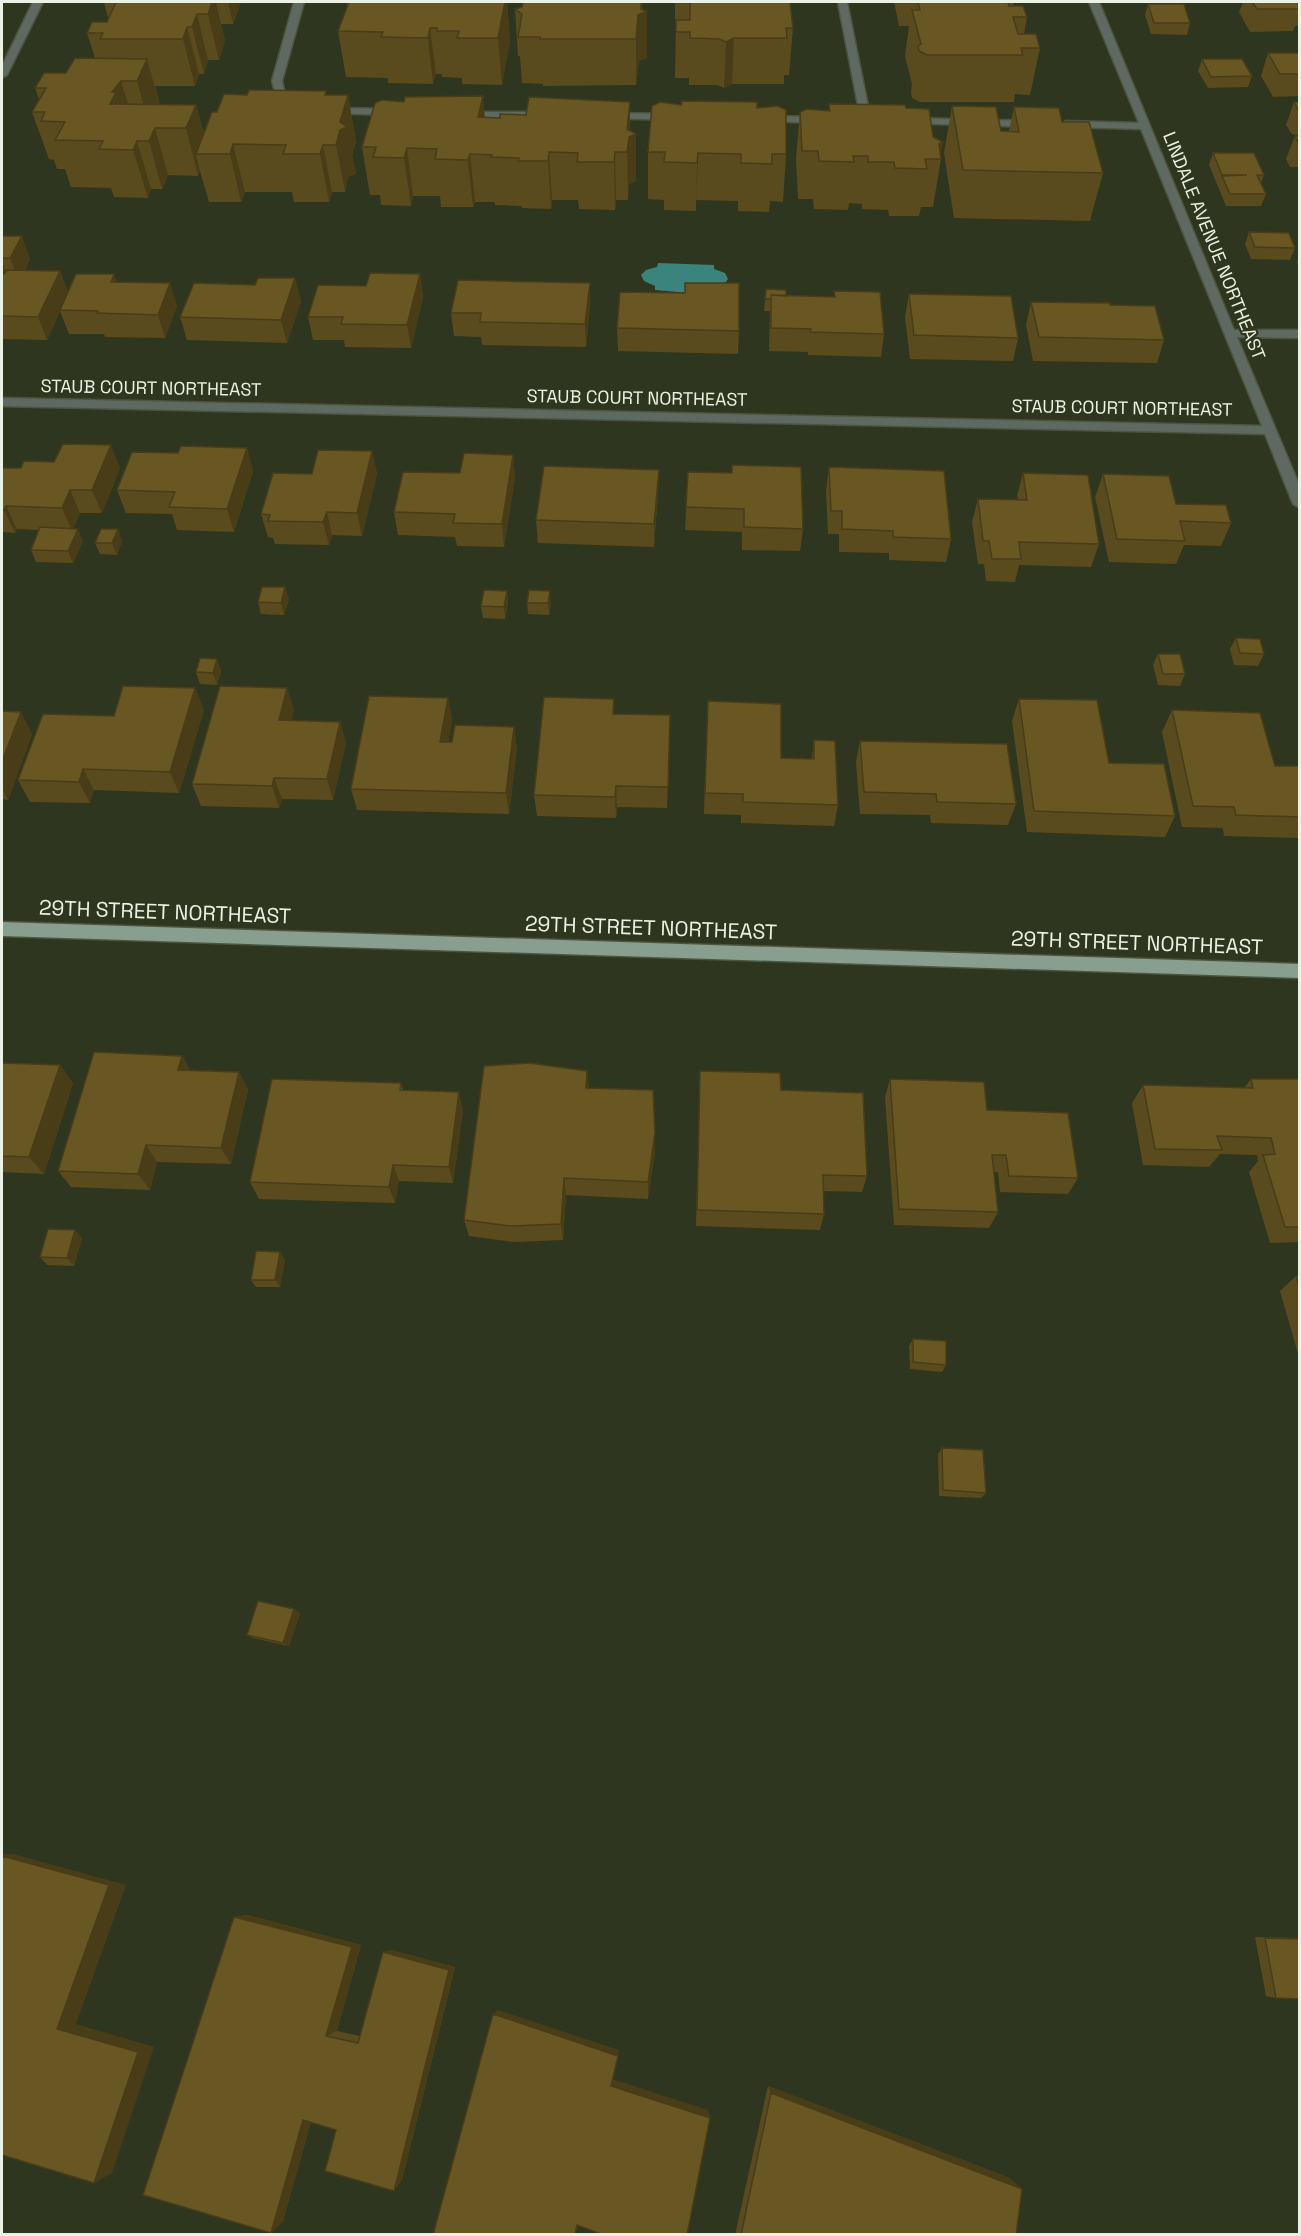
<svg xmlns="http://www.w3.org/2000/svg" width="1301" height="2236" viewBox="0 0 1301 2236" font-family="'Space Grotesk',sans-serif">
	<rect width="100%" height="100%" fill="#2f361f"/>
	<path fill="#3b847d" d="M658,263L714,265V269L725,273L728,279C716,300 675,291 655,290V286L644,281L641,275L646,270L657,267Z"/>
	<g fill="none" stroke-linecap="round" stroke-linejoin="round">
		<g stroke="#4d543e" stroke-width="3">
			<path id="minor" d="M33,2H43L7,75L2,78V66Z
				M294,2H304L282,81L285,94L300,105L295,108L276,97L272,81Z
				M838,2H847L871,121L866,124L861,121Z
				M1089,2H1099L1234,330H1300V338L1237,337L1300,487V508L1293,504L1265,434L2,406V398L1262,426L1141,129L1066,127L1061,124L1066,121L1139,123Z
				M328,108L396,109L401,112L396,115L324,113L323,111Z
				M456,112H549L554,115L549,118L460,117L456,116Z
				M607,113L675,114L680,117L675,120L603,118L602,116Z
				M763,116L822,117L827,120L822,123L759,121L758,119Z
				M907,118L1035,121L1040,124L1035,127L903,123V119Z"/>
		</g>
		<g stroke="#4d543e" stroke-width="3">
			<path id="major" d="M2,922L1300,964V978L2,936Z"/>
		</g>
		<use href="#minor" fill="#5e6961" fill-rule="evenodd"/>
		<use href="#major" fill="#889e8f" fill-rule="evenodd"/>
	</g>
	<path fill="#594b1e" d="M104,2H241L233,24H221L225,41L219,60H208L204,74H199L195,86H155L160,105H196L204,134L217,112L247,95L326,91V95H348L356,142L352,155L356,174L348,177L345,192H332L329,202H294L292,192H245L241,202H209L200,171L198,176L168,175L162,189H151L148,198L114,197L111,188L71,187L65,169H57L54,160L49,159L32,112L39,99L35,88L95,58L87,33L107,22L108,18Z
		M346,2H507L510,42L502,85L462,84V78L442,77V74H436L433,84L388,83V78L346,77L338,31L347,7Z
		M642,2L647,58L639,61L636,85L543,86V84L522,83L520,56H518L515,9L522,7Z
		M675,2H790L793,28L789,75H784V84H732L724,88L717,85H689V78H675L676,21H675Z
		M894,2H1014L1013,6L1027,17L1024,34L1040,48L1030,95L1015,94L1014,102H920L912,98L911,92L912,84L905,56L909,26H899Z
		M1243,2H1299V26H1295L1293,31L1250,32L1239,12Z
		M1148,4L1190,23L1187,35L1151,34L1145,15Z
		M1268,53H1299V96L1273,97L1261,76Z
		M1202,59L1252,76L1248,87L1208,88L1198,71Z
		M630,102V131L636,181L629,184L628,200H616L615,210L579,209L578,200H552L551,209L522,208L521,206L495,205V202H475L473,207H441L440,196H413L411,206L381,205L380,195H370L362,147L500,118Z
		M1294,102H1299V135L1292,134L1286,125Z
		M829,104L933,137L941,159L933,207H921L919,216H889L888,210L862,209V204L849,203L848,210L814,209L813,199H798L796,159L800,112L829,111Z
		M681,105L757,108L786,154L783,202L770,201L769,212L738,211V201L696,200V211L664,210V200L648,199V152Z
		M952,106L1001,131H1009L1014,107L1062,122L1103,173L1090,221L954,218L944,153Z
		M1295,136H1299V170L1298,167H1290L1286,159Z
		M1213,153L1264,175L1261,183L1266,194L1261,206H1226L1209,165Z
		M1249,232L1295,248L1290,260L1251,259L1245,244Z
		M2,236L30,259L25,270L60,271L68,293L117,282L177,306L165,338L105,337L104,334H69L60,311L47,340L2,339Z
		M1299,255V268L1297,262Z
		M420,274L423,297L411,348L345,347L344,340H313L308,317L366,286Z
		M590,283V306L586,347L482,345L481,337L454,336L451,313Z
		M766,289L786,296L834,297V291L884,334L881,357L808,355V352L769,351L770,311H764Z
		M909,294L1018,338L1013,361L910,359L905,317Z
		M301,301L287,343L187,340L180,317Z
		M1031,302L1110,305L1164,340L1157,363L1033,361L1026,325Z
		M617,328L739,331L738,354L618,351Z
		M247,448L253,471L234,532L177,530L172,514L126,513L117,490L178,453Z
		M372,451L377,474L362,536L332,535L329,545L275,544L273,538L268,537L261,514Z
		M513,455L515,478L504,547L457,546L455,537L398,535L394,512L460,473Z
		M829,467L951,539L946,562L889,560V553L839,552V534H828L826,490Z
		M2,468H120L102,513H80L73,529L83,541L73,563L36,562L31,550L39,530L17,529L15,533L2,532Z
		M688,472L803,529L800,551L742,550V532L685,530Z
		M1023,473L1099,544L1091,567L1019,565L1015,582L986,581L984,564H978L972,522L978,499H1018L1017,496Z
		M1103,474L1176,504L1231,523L1221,546L1184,545L1176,564L1109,562L1095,497Z
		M658,493L654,547L538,543L536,520Z
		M122,541L117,555L100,554L95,543Z
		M507,591L508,603L505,619L483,618L481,606Z
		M289,599L284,615L261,614L258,602Z
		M527,603H551L549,615L528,614Z
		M1236,638L1264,654L1258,666L1234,665L1230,649Z
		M1158,654L1185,674L1180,686L1158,685L1153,665Z
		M217,659L221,671L217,685L200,684L196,672Z
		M195,688L204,710L179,793L94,790L90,803L30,802L18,780L114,716Z
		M287,688L294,710L291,720L340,722L346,743L333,800L282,799L279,808L201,806L192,784Z
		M448,698L452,720L448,742H452L514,727L517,749L509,814L357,810L351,789Z
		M1019,699L1109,763L1175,816L1165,837L1027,832L1012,721Z
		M1172,710L1275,766H1299V838L1224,836L1223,828L1182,827L1162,732Z
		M2,711L32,734L8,800L2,799Z
		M614,714L670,715L667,808L617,807L616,818L537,816L534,795Z
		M707,723L781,758L812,759L814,740L838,805L834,826L741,823V815L704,814Z
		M860,741L1016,804L1008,825L931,823L930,815L860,814L856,762Z
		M182,1056L190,1070L239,1072L248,1090L231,1164L157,1162L150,1190L71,1187L58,1171Z
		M2,1063L60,1065L73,1083L44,1174L2,1172Z
		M700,1071L781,1090L867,1176L862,1192L824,1191V1214L820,1230L696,1226Z
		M890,1079L987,1110L1078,1178L1068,1194L1000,1192L998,1172H993L998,1212L989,1228L894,1225L885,1097Z
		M1251,1079H1299V1242L1270,1243L1249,1172L1258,1161L1257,1155L1220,1154L1209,1167L1143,1165L1132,1103L1143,1085L1244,1088Z
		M401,1083L403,1090L463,1110L453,1183L399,1181L395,1203L259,1199L250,1182Z
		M589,1088L655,1133V1151L648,1199L566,1195L563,1240L514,1242L469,1236L464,1220Z
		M82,1238L74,1266L47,1265L40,1257Z
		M280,1252L285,1260L280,1287H256L251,1280Z
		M1296,1276H1299V1357L1280,1291Z
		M913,1339L946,1365L942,1372L910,1369L909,1346Z
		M942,1448L986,1493L981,1498L939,1496L938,1454Z
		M300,1613L289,1646L253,1638L247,1635Z
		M247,1915L361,1945L337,2031L360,2036L391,1950L455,1967L402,2180L336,2130L311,2122L283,2221L271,2233L234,1917Z
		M1255,1937L1299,1938V1999L1276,1998L1266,1996Z
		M768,2086L1010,2178L1016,2235H735Z"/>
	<path fill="#493d18" d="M212,2H216L225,41L219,60L208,14Z
		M228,2H241L233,24Z
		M505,2H507L510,42L502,85L498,38Z
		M642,2V14L647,11V58L639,61L636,85V39L638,15Z
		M197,14L208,60L204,74L192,27Z
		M187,27L199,74L195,86L183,39Z
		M430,28L436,74L433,84L428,38Z
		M734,38L732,84L724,88L726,42Z
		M147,59L160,106L150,128L137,81Z
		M121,81L135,127L110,104L112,92Z
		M348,95L356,142L352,155L356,174L348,177L345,192L336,145L340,122Z
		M483,96L487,143L478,117Z
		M630,102V136L636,134V181L629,184L628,200L627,129Z
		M196,105L208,152L196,154L200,171L198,176L186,128Z
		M155,128L168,175L162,189L149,141Z
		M137,141L151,189L148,198L133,150Z
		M943,142L940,159L939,144Z
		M233,144L245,192L241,202L230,154Z
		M323,145L332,192L329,202L320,154Z
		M407,148L413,196L411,206L404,158Z
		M549,152L552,200L551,209L548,161Z
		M615,152L616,200L615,210L614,162Z
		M698,153L696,211L697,163Z
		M470,154L475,202L473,207L468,160Z
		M22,236L30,259L19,281L10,258Z
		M2,261L9,281L2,296Z
		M60,271L68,294L47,340L38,317Z
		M114,274L122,297L111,282Z
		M420,274L423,297L411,348L407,325Z
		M295,278L301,301L287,343L281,320Z
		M170,283L177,306L165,338L158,315Z
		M590,283V306L586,347L585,324Z
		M111,445L120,468L102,513L92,490Z
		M247,448L253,471L234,532L227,509Z
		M372,451L377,474L362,536L357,513Z
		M513,455L515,478L504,547L502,524Z
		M659,470L658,493L654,547V524Z
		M70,490L80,513L72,531L62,508Z
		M6,506L17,529L15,533L4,510Z
		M327,512L332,535L329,545L323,522Z
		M78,529L83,541L73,563L68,551Z
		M118,529L122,541L117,555L112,543Z
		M285,587L289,599L284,615L281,603Z
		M507,591L508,603L505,619L504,607Z
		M550,591L551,603L549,615L548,603Z
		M217,659L221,671L217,685L213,673Z
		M195,688L204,710L179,793L170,772Z
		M287,688L294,710L286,742L279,720Z
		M448,698L452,720L444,764L440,742Z
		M21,712L32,734L8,800L2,789V761Z
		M340,722L346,743L333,800L327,779Z
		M514,727L517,749L509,814L506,793Z
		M83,769L94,790L90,803L79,782Z
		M274,778L282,799L279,808L272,786Z
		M616,786L617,807L616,818L615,797Z
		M182,1056L192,1074L178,1070Z
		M60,1065L73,1083L44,1174L29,1157Z
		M587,1071L589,1088H586Z
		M239,1072L248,1090L231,1164L221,1148Z
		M459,1092L463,1110L453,1183L449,1167Z
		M655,1133V1151L648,1199V1182Z
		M146,1145L157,1162L150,1190L138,1174Z
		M393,1165L399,1181L395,1203L389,1187Z
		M564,1178L566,1195L563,1240L561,1224Z
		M75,1230L82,1238L74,1266L67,1258Z
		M280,1252L285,1260L280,1287L275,1280Z
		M294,1609L300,1613L289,1646L283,1643Z
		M2,1854H13L126,1885L76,2024L154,2047L112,2173L94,2183L57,2029Z
		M247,1915L361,1945L337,2031L326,2036L234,1917Z
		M391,1950L455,1967L402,2180L394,2191L383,1952Z
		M498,2010L619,2050L618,2056L493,2014Z
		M612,2079L708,2110L710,2118L611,2086Z
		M768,2086L1010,2178L1022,2189L771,2093Z
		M314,2112L283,2221L271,2233L303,2120Z"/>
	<path fill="#685723" stroke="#493d18" stroke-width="1.5" d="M116,2H212L208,14H197L192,27H187L183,39H100L103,33H87L92,22H107Z
		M349,2H505L498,38H457L459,31H437V28H430L428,38L381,37L383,32L338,31Z
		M523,2H641V9L647,11L638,15L636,39H540V37H518L522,14L515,9L522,7Z
		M690,2H790L793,28H786L787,38H734L726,42L719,39L690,38V32H676V20H690Z
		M918,2H1008L1009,6H1023L1027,17H1013L1018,34H1036L1040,48H1021L1023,55H927L919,51L918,46L921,44L912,10H920Z
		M1252,2H1299V4H1298L1299,9H1257Z
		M1148,4H1184L1190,23H1154Z
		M1268,53H1299V74H1280Z
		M75,58L147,59L137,81H121L112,92H116L110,104L196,105L186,128H155L149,141H137L133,150L99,149L103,141L55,140L65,122L41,121L45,112H32L46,88H35L44,73H66Z
		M1202,59H1242L1252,76L1211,77Z
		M249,90L326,91L325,95H348L340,122L347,127L340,130L336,145H323L320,154H283L286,145L233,144L230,154H196L212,112H217L224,94L247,95Z
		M483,96L478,117L500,118V114L526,115L529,97L630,102L627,129L636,134L629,137L627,152H615L614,162H577L578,153L549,152L548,161H518L519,158L491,157L492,155L470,154L468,160L435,159L437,149L407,148L404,158L373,157L376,147H362L375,103L382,100L404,102L405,97Z
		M682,101L757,102V108L778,106L786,110V154H772V164L741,163V154L698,153L697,163L664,162L665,152H648L652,106L660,102L681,105Z
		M1294,102H1299V111Z
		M829,104L905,105L906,108L929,109L933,137L943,142L939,144L941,159H925L927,169L895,168L894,162H868V156H853L854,162L819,161L818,151H802L800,112L807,109L830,111Z
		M952,106L996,107L1001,131L1019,132L1014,107L1059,108L1062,122H1089L1103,173L963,170Z
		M1295,136H1299V144Z
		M1213,153H1254L1264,175H1257L1266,194H1230L1222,176L1247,175H1222Z
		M1249,232L1289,233L1295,248L1255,247Z
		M2,236H22L10,258H2Z
		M7,270L60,271L38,317L2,316V273L4,274Z
		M370,273L420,274L407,325L341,324L343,317H308L318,285L366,286Z
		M76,274H114L111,282L170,283L158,315L97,313L98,311L60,310Z
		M258,278H295L281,320L180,317L194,283L255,285Z
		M458,280L590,283L585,324L480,322L481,313H451Z
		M685,283H739V331L617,328L620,292L685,293Z
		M766,289L786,290V296L771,295V299H765Z
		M834,291L880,292L884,334L810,332L811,329L771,328V295L835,297Z
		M909,294L1011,296L1018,338L914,335Z
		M1031,302L1110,303V305L1155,306L1164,340L1039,337Z
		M63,444L111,445L92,490H70L62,508L6,506L4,510H2V468H21L24,461L54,462Z
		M181,446L247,448L227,509L169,507L175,492L117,490L132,452L178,453Z
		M318,450L372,451L357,513L327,512L323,522L268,521L270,515L261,514L273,473L312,474Z
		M464,453L513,455L502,524L453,523L455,514L394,512L403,472L460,473Z
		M732,465L801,467L803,529L744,527V509L686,507L688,472L732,473Z
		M544,466L659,470L654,524L536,520Z
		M829,467L944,471L951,539L893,537V531L842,529V511H831Z
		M1023,473L1088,475L1099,544L1019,542L1021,559H992L989,541H983L978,499L1027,500Z
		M1103,474L1169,476L1176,504L1226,505L1231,523L1180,521L1185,541L1117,539Z
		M40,527L78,529L68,551L31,550Z
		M101,529H118L112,543H95Z
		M262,587H285L281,603L258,602Z
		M484,590L507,591L504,607L481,606Z
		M529,590L550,591L548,603H527Z
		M1236,638L1260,639L1264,654L1240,653Z
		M1158,654H1180L1185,674H1163Z
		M200,658L217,659L213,673L196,672Z
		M123,686L195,688L170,772L83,769L79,782L18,780L43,714L114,716Z
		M220,686L287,688L279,720L340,722L327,779L274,778L272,786L192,784Z
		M369,696L448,698L440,742H452L455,725L514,727L506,793L351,789Z
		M544,697L614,699L613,714L670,715L668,787L616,786L615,797L534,795Z
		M1019,699L1097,700L1109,763L1164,764L1175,816L1034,811Z
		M708,701L781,704V758L814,759V740L835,741L838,805L743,802V794L705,793Z
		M1172,710L1260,713L1275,766H1299V817L1236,815L1234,807L1193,806Z
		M2,711L21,712L2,761Z
		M860,741L1007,744L1016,804L937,802L936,794L864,792Z
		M94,1052L182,1056L178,1070L239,1072L221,1148L146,1145L138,1174L58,1171Z
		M2,1063L60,1065L29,1157L2,1156Z
		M529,1063L587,1071L586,1088L653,1090L655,1133L648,1182L564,1178L561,1224L510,1226L464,1220L484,1066Z
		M700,1071L780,1073L781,1090L863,1093L867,1176L823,1175L824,1214L697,1210Z
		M272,1079L401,1083L400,1090L459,1092L449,1167L393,1165L389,1187L250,1182Z
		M890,1079L984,1082L987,1110L1068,1113L1078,1178L1009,1176L1006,1155H992L998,1212L899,1209Z
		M1251,1079H1299V1227H1285L1263,1155L1275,1154L1271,1138L1217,1136L1222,1150L1155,1149L1143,1085L1253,1088Z
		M48,1229L75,1230L67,1258L40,1257Z
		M256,1251L280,1252L275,1280H251Z
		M1296,1276H1299V1288Z
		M913,1339L946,1341V1365L913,1362Z
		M942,1448L983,1450L986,1493L943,1490Z
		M258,1601L294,1609L283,1643L247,1635Z
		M2,1856L109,1885L57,2029L138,2052L94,2183L2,2155Z
		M234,1917L352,1947L326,2036L358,2043L383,1952L449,1970L394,2191L325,2171L336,2130L303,2120L271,2233L143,2195Z
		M1265,1938L1299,1939V1999L1276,1998Z
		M493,2014L618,2056L611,2086L710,2118L687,2235H604L577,2225L575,2235H433Z
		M771,2093L1022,2189L1016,2235H741Z"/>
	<g text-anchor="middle" stroke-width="4.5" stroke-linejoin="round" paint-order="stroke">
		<g font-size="18" fill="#ecf2e3" stroke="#2f361f">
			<text transform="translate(1214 246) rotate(68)" y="6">LINDALE AVENUE NORTHEAST</text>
			<text transform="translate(151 388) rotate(1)" y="6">STAUB COURT NORTHEAST</text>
			<text transform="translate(637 398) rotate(1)" y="6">STAUB COURT NORTHEAST</text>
			<text transform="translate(1122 408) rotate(1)" y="6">STAUB COURT NORTHEAST</text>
		</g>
		<g font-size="21" fill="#ecf2e3" stroke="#2f361f">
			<text transform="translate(165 912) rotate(2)" y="7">29TH STREET NORTHEAST</text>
			<text transform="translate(651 928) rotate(2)" y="7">29TH STREET NORTHEAST</text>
			<text transform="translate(1137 943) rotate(2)" y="7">29TH STREET NORTHEAST</text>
		</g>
	</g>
	<rect width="1301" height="2236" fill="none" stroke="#ecf2e3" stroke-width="6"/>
</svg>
